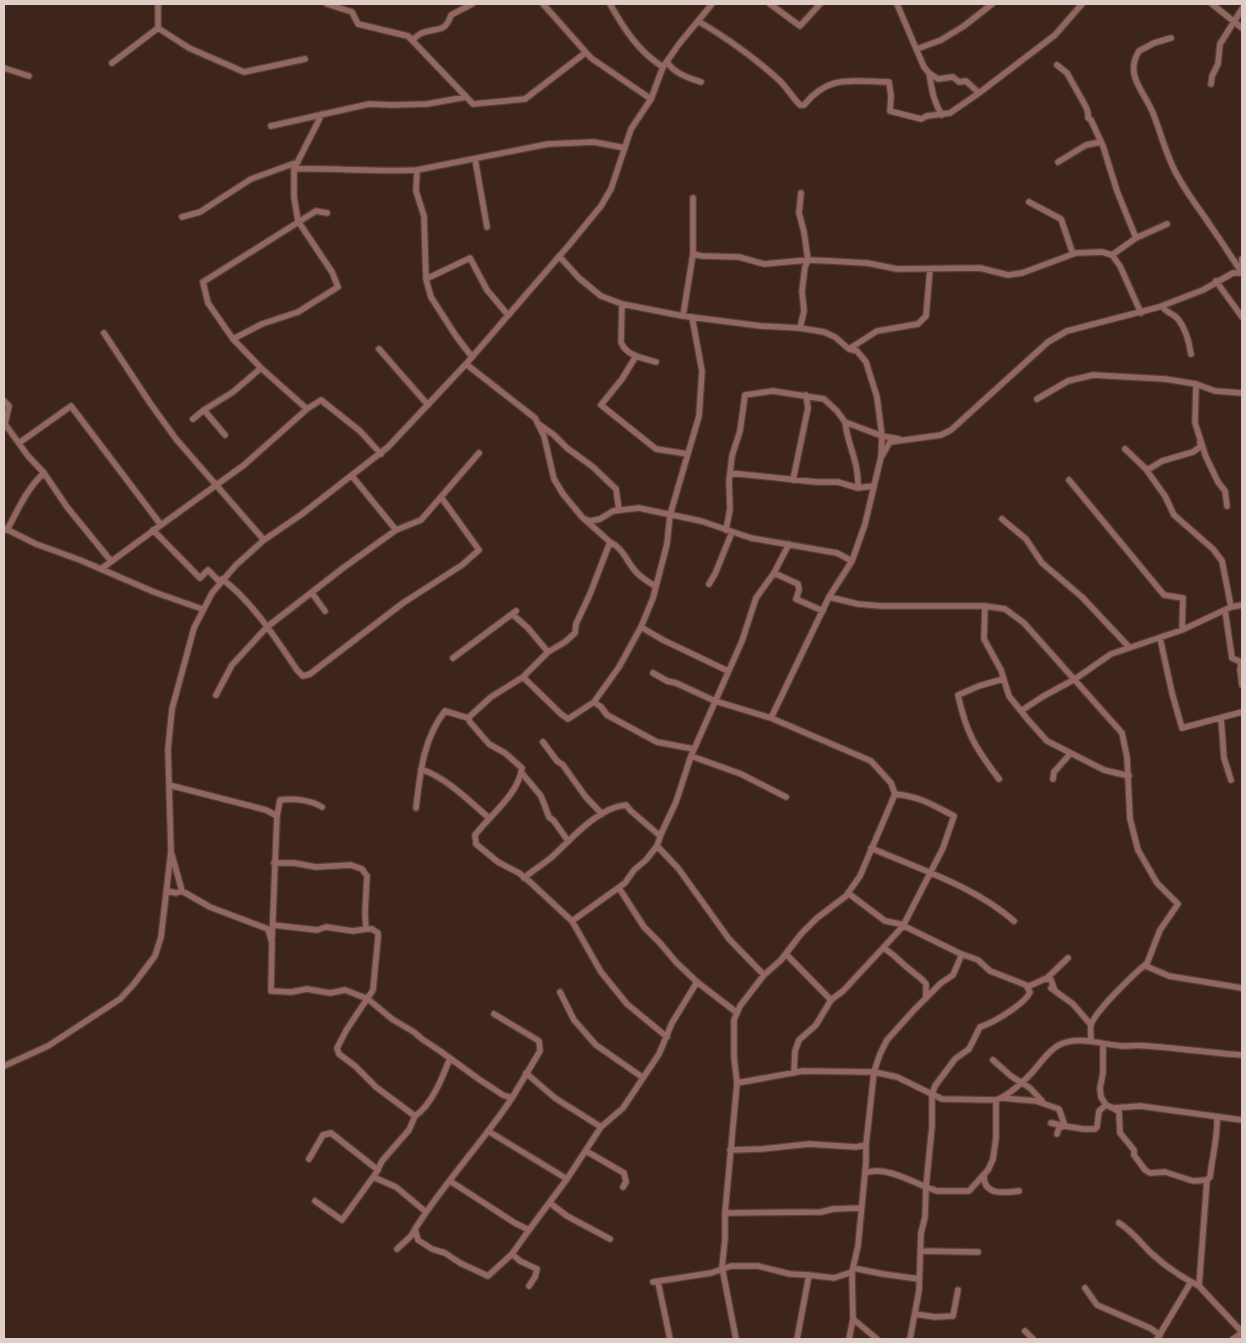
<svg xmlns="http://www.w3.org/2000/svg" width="1246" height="1343" viewBox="0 0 1246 1343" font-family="'PT Sans Narrow',sans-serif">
	<rect width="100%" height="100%" fill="#3d251b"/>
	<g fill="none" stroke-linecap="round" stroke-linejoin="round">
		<g stroke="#574037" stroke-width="8">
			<path id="street" d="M158,4V28
				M327,4L352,12L358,24L408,36L473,104L525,99L585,53
				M543,4L591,58L651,99
				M610,4C624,29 639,52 663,67
				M770,4L800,26L820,4
				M897,4L924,67L929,73L938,79L953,77L959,82L966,81L979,93
				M1212,4L1242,28
				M698,21C727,38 755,58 780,81C787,88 793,98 800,105H804C830,73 853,82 889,82L891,96L890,111L921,119L927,116L950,113L979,93L1055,35L1082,4
				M158,28L189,48L244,72L305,59
				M1171,38L1154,43L1139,51C1124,75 1144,91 1153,113C1160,131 1165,150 1173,167C1183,189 1199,208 1212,228C1222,242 1232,258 1242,273
				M412,40C415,38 419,34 422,33C436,27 445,34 451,15L472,4
				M917,49L941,40L964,26L992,4
				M667,62C674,73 688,78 701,82
				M112,63L158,28
				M1057,65L1067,73L1086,107L1088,113V118L1091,120L1103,146L1117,191L1136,238
				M4,68L29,76
				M929,73C932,89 933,101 942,115
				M1211,84L1212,76L1218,64L1220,44L1242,9
				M271,126L369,104L392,105L427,104L466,97
				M475,159L487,227
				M1058,162L1086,145L1101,142
				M296,165L322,114
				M1029,202L1061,219L1073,254
				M182,217L200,212L251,179L298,162
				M693,254L702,256L739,257L764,264L808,260L830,261L867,263L897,269L980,268L1008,275L1022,273L1076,253L1102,252L1112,255
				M559,256L579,278L601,296L622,304L683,316L761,326L800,328L824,332L835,337L849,349L857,351L866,362L877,397L882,436L881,457L865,524L852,561L829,597L771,718
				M1242,273V259
				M426,279L470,258L487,290L508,315
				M1216,281L1242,317
				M622,304L621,342C626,356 643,358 656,362
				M1162,306C1166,313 1173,313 1178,319C1186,329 1189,341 1191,354
				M1141,313L1120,266L1112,255L1136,238L1167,224
				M683,316L693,254V198
				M800,328L804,311L802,291L805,267L808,260L804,232L799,213L801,193
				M104,333L150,403L176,439L264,540
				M233,339L208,303L203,282L316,211L327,213
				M379,349L428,405
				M849,349L877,331L918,324L926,316L930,269
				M636,356L622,379L601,405L656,449L688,454
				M472,357L456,336L431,297L426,279L424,216L416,191L417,170L548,144L594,142L625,148
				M466,364L535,418L544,436L554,479L563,494L582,517L610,542C623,548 627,562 636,572C642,578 648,582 655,586
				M1196,384L1195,423L1206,457L1218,482L1225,491L1227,506
				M1037,399L1068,381L1093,375L1165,379L1196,384L1215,391L1242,393
				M4,401L9,406L5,424L28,456L44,473L67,507L111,561
				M193,419L204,410
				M845,422C848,447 859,461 858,488
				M540,425L554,435L567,448L593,467L616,489L619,510
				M225,435L204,410L233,392L261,368
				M19,443L71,406L161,525L244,465L307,409
				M1125,449L1145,468L1165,496L1174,515L1213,549L1222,561L1231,607
				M381,454L360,431L321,400L307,409L261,368L233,339L262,324L298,312L338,287L332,272L298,221L294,197V169C335,168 376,172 417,170
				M882,456L890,442L941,435L951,430L1048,342L1067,331L1159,307L1203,290L1233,273H1242
				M1145,468L1149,469L1162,461L1193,452L1201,446L1200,442
				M730,473L816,482H838L858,488L873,486
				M352,476L396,530
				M793,480L808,408L806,395
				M1069,480L1164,595L1183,598L1182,630
				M585,519L590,521L600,519L613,511L639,508L701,521L751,538L837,553L852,561
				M1002,519L1026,539L1042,563L1082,597L1129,647
				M4,528L36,544L80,560L154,592L202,609
				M7,530C18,510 27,488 44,473
				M153,530L200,578L208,570L220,582
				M726,530L730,509L729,481L732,456L740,431L745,395L773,391L824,399L837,411L845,422L882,436L899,439
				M610,542L590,594L576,624L575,633L565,642L548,652L523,677L491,697L468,718L470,722L489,744L505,753L522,768C518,795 491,814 475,835L476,844L498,862L519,873L530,882L572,921L601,972L627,1004L667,1037
				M101,569L161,525
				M774,573L798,584L799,590L796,599L823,611
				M222,579C251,600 277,640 297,670L303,676L310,674L403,603L462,565L479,550L441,497
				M709,584L715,574L732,532
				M312,593L325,611
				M829,597L858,604L881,606H985L1005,609L1024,623L1122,733L1127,757L1130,819L1138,850L1157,883L1178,904L1160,930L1146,966L1169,976L1242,988
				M985,606L984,639L1001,670L1009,696L1029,721L1047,741L1104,770L1129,776
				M1225,610L1232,658L1239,661L1241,665L1240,669L1242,685
				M512,614L528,628L548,652
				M641,627L663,640L728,671
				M1160,638L1172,693L1182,728L1242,712
				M453,658L516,611
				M653,673L667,681L676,683L715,701L771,718L871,761L891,783L895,794
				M523,677L561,714L568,719L594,702L619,667L641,627L653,598L667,544L670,515L699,416L702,371L692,317
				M216,695L232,665L267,627L343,568L396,530L421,520L479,453
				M594,702L601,707L607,715L657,742L694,749
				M1021,711L1042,697L1075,679L1111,654L1182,630L1231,607L1242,605
				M1221,718L1224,758L1231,780
				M543,742L557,761L563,765L585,796L602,814
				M691,756L741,774L786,797
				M421,769C448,779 467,799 489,818
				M521,772L541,796L549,817L554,821L566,838
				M999,779C976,749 966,733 958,695L979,686L1003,679
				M1053,779L1054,772L1070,754
				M169,785L266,810L277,816L272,939
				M416,808C420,774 423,739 445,711L468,718
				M277,816L280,800C293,798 311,800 322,807
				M657,846L678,868L729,939L764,975L740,1006L734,1020V1057L737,1083L725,1213L821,1212L833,1209L861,1208
				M871,848C919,869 974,886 1014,921
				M172,855L182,891L210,907L268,929L272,943L271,991L291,992L307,989L330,993L345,990L368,999L392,1019L414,1032L422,1039L440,1051L480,1080L503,1095L512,1098L540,1051L539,1041L494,1014
				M274,863H294L316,867L351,865L362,869L367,876L365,913L366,929H372L378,933V938L373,990L347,1029L337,1048L339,1054L355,1066L376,1087L415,1116C432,1105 443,1076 450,1058
				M524,878C533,870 544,864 553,856C572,838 599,807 626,805L631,811L659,835
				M619,888L644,927L660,943L676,962L697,982L736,1012
				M167,891L176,893L182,891
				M848,893L885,921L900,924L959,953L978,960L990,971L1026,985L1030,992C1025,1004 993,1023 980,1027L969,1049L955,1059L935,1086L932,1094V1126L926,1187C909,1180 884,1166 865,1173
				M572,921L625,883L634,870L646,860L657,846L661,834L676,802L691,756L742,641L756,598L774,573L789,544
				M273,925L317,930L326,927L353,931L366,929
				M786,954L831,1000L843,991L883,948C893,953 899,961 908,968C914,974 921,977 926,984V998
				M764,975L781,960L801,934L817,918L846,896L860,876L895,794C921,797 931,804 954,816L943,848L903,926L883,948
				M1027,987L1047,978
				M1051,988L1073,1004L1091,1025
				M1055,991L1051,980L1047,978L1068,958
				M560,992L574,1020L596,1045L642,1077
				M1091,1041C1091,1036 1090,1030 1091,1025C1095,1011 1134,974 1146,964
				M1103,1044V1073L1100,1088L1101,1097L1106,1105L1113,1108L1140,1106L1242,1120
				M993,1060L1011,1076L1030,1088L1042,1101
				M4,1066L48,1046L120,999L133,985L155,956L161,937L171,851L168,749L172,709L194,628L212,593L236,565L264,540L302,514L388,447L466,364L569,245L601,206L611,189L631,129L651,99L663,67L679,44L712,4
				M526,1073L555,1098L601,1127L623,1108L659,1054L672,1023L697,982
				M794,1073L795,1051L799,1040L816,1025L831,1000
				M737,1083L803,1071L874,1072L897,1077L942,1099L996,1100C1008,1096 1027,1079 1035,1069C1043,1060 1048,1051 1059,1045C1079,1035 1102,1045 1123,1046C1131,1046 1139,1045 1147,1046C1179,1048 1210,1053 1242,1055
				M1002,1098L1036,1101L1059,1109L1065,1126L1083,1129H1095L1097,1127L1099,1111L1106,1105
				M1113,1108L1119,1112L1120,1133L1134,1150V1155L1145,1170L1150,1173L1165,1172L1193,1181L1207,1180L1199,1286L1242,1332
				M1051,1123L1065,1126L1059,1128L1057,1134
				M488,1131L567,1179
				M730,1150L762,1149L809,1144L856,1147L866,1145
				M586,1151L624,1173L626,1182L623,1187
				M309,1159L323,1135L331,1133L378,1170
				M984,1175C983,1196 1005,1193 1019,1191
				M373,1177L396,1187L426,1212
				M1207,1180L1210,1177C1212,1157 1218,1138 1217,1117
				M450,1181L515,1223L529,1230L512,1254L488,1276L460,1263L445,1253L432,1249L418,1240L415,1229C444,1183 482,1143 512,1098
				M315,1201L342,1220L376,1173L382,1161L409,1130L415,1116
				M550,1203L567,1216L610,1239
				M725,1213V1239L722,1267L736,1339
				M1119,1223C1132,1231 1140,1242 1151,1253C1165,1266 1181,1277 1199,1286
				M529,1230L567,1179L601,1127
				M397,1249L411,1236L415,1229
				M921,1251L978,1252
				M512,1254L520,1261L537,1269L535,1277L529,1286
				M853,1268L883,1274L919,1279
				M653,1282L711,1273L731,1266H758L790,1274L809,1275
				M658,1282L670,1339
				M1085,1288L1097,1305L1150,1328L1160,1335
				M915,1314L935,1317L953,1316L958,1290
				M853,1319L877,1339
				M1025,1331L1033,1339
				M797,1339L809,1275L834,1278L852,1272L858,1246L866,1162V1145L874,1072L880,1054L887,1040L914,1010L941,983L953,975L962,954
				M849,1339L853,1319L852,1272
				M910,1339L919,1291L921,1233L925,1217L926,1187L937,1191H969L988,1170L993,1159L996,1138V1100
				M1157,1339L1191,1282
				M1233,1339L1242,1333"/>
		</g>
		<use href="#street" stroke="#916760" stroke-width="5.5"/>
	</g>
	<rect width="1246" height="1343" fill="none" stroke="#dfcec8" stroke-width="10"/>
</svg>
